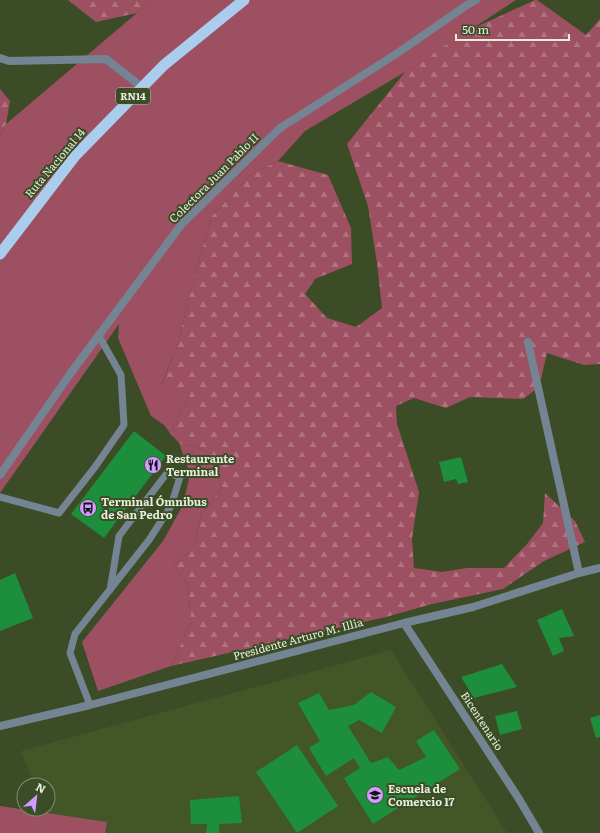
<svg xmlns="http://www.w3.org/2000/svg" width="600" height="833" viewBox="0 0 600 833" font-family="Literata,serif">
	<defs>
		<pattern id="forest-firs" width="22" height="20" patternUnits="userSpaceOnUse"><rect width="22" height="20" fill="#9d5061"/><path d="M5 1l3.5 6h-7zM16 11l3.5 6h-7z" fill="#af727e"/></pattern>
	</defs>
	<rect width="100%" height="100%" fill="#3c4c26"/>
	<path fill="#435628" d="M391,650L507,833H52L43,809H48V785H34L21,751Z"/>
	<path fill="#9d5061" d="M149,0H516L405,72L305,131L278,161L250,175L212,216L194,277L178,344L161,385L190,394L170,433L164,425L151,416L118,338L119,324L0,493V135L6,124L137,13Z
		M179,443L202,449L213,461L222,488L201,514L194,546L174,566L188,585L191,622L171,666L98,691L82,642L163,541L183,505L190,474Z
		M0,806L107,822L105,833H0Z"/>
	<path fill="url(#forest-firs)" d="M68,0H149L137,13L96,22Z
		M535,0H537L586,35L600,19V364L584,365L547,353L539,387L523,399L470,397L446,408L414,398L396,406L397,424L419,492L412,539L414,568L442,572L467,568H504L527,544L543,523L545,493L575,521L585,542L544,561L503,589L432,604L386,617L171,666L191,622L188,585L174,566L194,546L201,514L222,488L213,461L202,449L179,443L170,433L190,394L161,386L178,344L194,277L212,216L250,175L278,161L328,175L351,228L352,264L315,279L305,294L327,318L356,327L382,308L377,263L368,206L347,144L405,72L467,31Z
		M0,89L10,101L6,124L0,135Z"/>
	<path fill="#1c8e3c" d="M134,431L166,456L104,538L71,514Z
		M461,457L468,482L458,484L456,479L444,482L439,462Z
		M15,573L33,618L0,631V580Z
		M562,609L574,636L559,638L564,651L553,656L537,620Z
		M502,664L517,687L474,698L461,677Z
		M371,692L396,707L382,733L359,720L348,726L371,763L388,757L399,770L426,757L416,741L434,730L460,769L373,824L344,778L360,768L354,758L326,776L309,748L320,741L298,703L319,693L329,710L354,705Z
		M517,711L522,729L500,735L495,716Z
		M600,715V737L596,738L590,718Z
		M297,745L338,806L297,833L256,772Z
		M239,796L242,823L219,824V833H206L207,824H191L190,800Z"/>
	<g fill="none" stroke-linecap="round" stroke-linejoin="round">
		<path stroke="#758493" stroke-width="7" d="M0,497L59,513L95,467L124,425L121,375L99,336
			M90,705L70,653L75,634L149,540L171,506L180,477L167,473L119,536L110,590"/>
		<path stroke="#758493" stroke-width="8" d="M0,58L9,61L106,59L142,87
			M528,342L579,573
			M0,475L70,374L181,225L280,128L396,54L467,5L476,0
			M404,623L519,799L539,833
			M0,726L90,705L404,623L473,607L579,573L600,568"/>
		<path stroke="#aacced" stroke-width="11" d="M0,254L75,156L164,65L244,0"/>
	</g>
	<defs>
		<g id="restaurant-disc" transform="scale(0.9)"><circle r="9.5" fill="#d09dfe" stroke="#3c4c26"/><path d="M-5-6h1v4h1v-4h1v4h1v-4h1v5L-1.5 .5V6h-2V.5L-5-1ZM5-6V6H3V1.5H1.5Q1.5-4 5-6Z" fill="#111"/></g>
		<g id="bus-disc" transform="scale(0.9)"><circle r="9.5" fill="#d09dfe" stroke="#3c4c26"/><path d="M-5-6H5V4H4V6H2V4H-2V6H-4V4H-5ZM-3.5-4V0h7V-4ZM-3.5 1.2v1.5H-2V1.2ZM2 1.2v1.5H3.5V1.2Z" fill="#111"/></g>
		<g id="school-disc" transform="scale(0.9)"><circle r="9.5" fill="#d09dfe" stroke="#3c4c26"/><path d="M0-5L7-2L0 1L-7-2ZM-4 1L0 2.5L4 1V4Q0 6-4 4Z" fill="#111"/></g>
	</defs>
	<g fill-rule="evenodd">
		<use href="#restaurant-disc" x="153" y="465"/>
		<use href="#bus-disc" x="88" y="508"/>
		<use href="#school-disc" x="375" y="795"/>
	</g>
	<g text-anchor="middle" stroke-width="4" stroke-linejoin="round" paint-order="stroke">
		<rect fill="#3c4c26" stroke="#b2bea3" stroke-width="1" x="116" y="88" width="34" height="16" rx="3"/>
		<g font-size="10" font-weight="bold" fill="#e5efd9">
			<text x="133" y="100">RN14</text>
		</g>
		<g font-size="11" fill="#e5efd9" stroke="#3c4c26">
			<text transform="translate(55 163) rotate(-50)" y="4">Ruta Nacional 14</text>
			<text transform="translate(214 178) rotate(-45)" y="4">Colectora Juan Pablo II</text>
			<text transform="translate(298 639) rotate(-15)" y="4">Presidente Arturo M. Illia</text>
			<text transform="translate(482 721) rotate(57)" y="4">Bicentenario</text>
		</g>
		<g font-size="11" font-weight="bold" fill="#e5efd9" stroke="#3c4c26" text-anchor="start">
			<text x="166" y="463">Restaurante<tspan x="166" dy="13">Terminal</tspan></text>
			<text x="101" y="506">Terminal Ómnibus<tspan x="101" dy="13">de San Pedro</tspan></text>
			<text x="388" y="793">Escuela de<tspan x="388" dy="13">Comercio 17</tspan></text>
		</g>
	</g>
	<g transform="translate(36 797) rotate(28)"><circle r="19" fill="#3c4c26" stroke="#808d6e"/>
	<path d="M0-3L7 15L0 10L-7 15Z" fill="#d09dfe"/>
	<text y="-6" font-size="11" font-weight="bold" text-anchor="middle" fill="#e5efd9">N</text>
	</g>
	<path d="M456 34v6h113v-6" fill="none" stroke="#e5efd9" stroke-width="2"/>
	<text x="462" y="34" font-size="12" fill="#e5efd9" stroke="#3c4c26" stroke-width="3" paint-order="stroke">50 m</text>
</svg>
